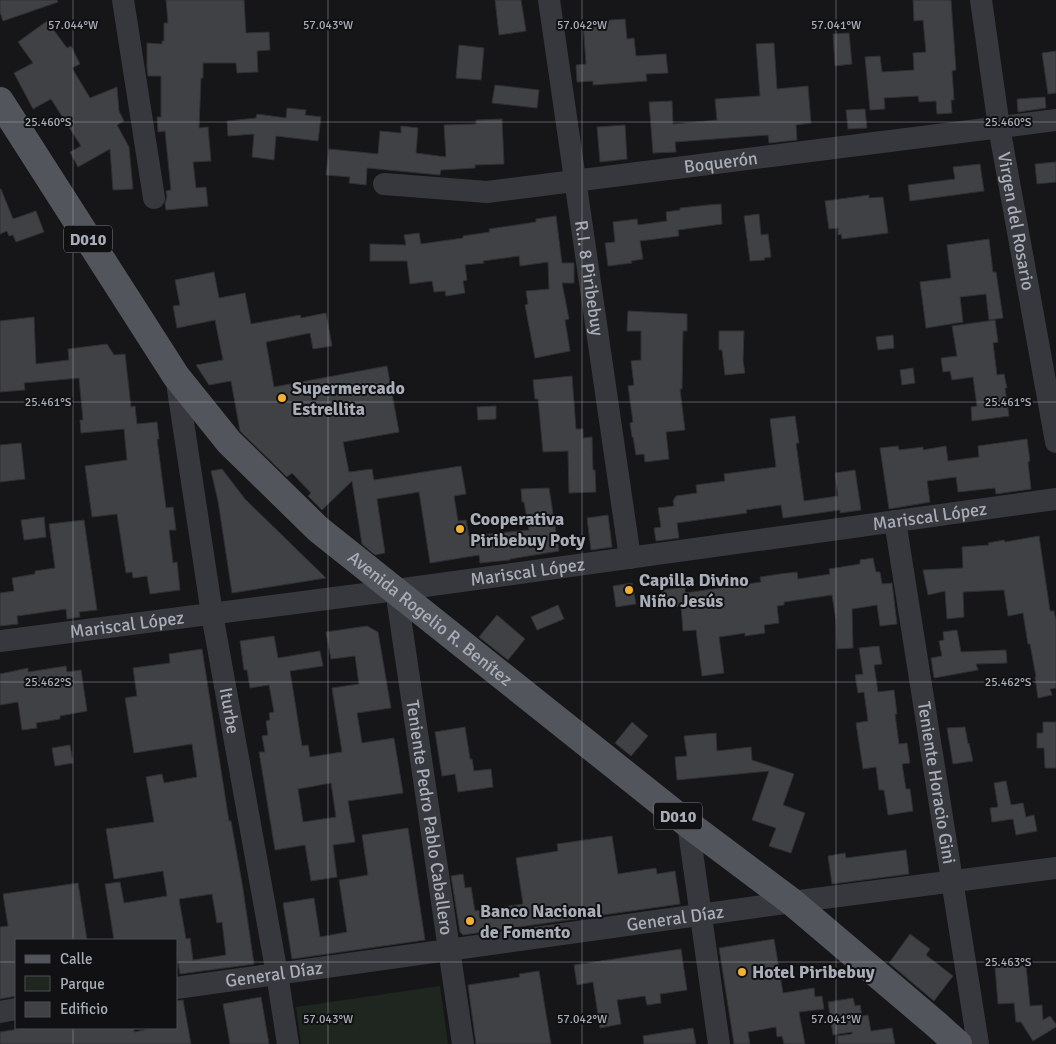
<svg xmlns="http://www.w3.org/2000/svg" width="1056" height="1044" viewBox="0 0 1056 1044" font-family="Signika,sans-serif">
	<rect width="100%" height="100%" fill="#161618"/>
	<path fill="#1e261f" d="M440,986L448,1044H301L296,1007Z"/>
	<path fill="#404145" stroke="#303034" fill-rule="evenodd" d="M0,0H57L58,2L3,21L0,12Z
		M166,0H244L246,33L269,32L270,50L257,51L258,72L237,73L236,63H203V78H201L199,128L208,127L211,161L193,162L196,188L206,187L208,206L166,210L165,204L167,196L166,191L171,190L165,131L158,132L157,117H161V76H148L147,68V43L162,44V41H164V23H168Z
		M495,0H521L526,31L499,35Z
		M913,0H951L956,70L952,71L954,100H951L952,113L937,114L936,101L919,102L918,96L884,98L885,109L870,110L865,57L880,56L882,72L914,70L913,53L926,52L923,20L914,21Z
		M625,19L627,39L634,38L636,56L666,54L668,73L646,74L647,81L593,85V81L577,82L576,65L586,64L583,22Z
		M47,21L67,48L71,46L80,64L72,68L90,98L117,87L119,111L124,121L117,125L129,147L133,189L113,190L110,149L78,167L70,152L81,146L51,99L33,109L14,73L33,63L18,42Z
		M849,33L852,64L835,66L833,34Z
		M774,43L777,89L808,86L811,123L796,125L797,140L769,143L768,135L675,142L676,152L653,153L649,102L672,101L673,124L717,120L715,99L760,96L756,44Z
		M459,45L484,48L481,80L456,78Z
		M1056,51V93L1048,94L1042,53Z
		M495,85L539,90L537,108L492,103Z
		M1045,97L1046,108L1018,112L1017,99Z
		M287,108L306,110L305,115L321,117L318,141L276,136L274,160L252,157L254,134L228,136L227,121L256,118L257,114L286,118Z
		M865,109L867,128L848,129L846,110Z
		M502,119L504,164L475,165V168L441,170L440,175L367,168L366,185L349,183L350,177L326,175L329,149L378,154L380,131L401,133V126L418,128L416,153L446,157L444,125L476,124V120Z
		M625,125L627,159L600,162L597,127Z
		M1056,162V182L1037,184L1035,164Z
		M980,164L984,191L910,201L908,185L955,179L953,167Z
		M0,189H1L13,219L36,211L44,232L16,242L13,235L9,236L7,231L0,234Z
		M869,195V198L883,197L888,233L842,239L841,234L838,235V228L829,229L825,201Z
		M721,204L722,224L678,230L679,236L640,241L643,259L631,261L632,263L608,266L605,243L615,242L613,222L637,219L638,225L667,221L666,212L680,210V208L708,205Z
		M759,214L761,235L768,234L771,257L764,258L765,260L750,261L744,216Z
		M556,216L562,263H574V283H562L569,319L565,320L570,351L535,358L525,305L528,304L526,291L549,289L548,262L520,266L519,256L483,261L484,263L465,265L467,280L463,281L465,293L446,296L445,291L434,292L432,281L410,284L407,261H370V244L406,245L404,235L419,233L421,244L463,238V236L490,232L489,229L536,222V219Z
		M989,239L993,272H996L1003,318L989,320L986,294L960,297L963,322L926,328L920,282L951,278L947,245Z
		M214,272L219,298L245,293L251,324L300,315L301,318L326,313L332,346L313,349L310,333L266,342L274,387L387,366L399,432L343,442L349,472L372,469L374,480L461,466L466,494L454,496L458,521L466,520L469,536L529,530L524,502H522L521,489L549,488L559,551L510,559V560L480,563L479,555L430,563L419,492L377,499L385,553L375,555L362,544L352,481L322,510L308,496L311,493L292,473L287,477L240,431L231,381L209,385L196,365L223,360L215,320L177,328L173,306L180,305L175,280Z
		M628,311L687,314V331H683L682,389H680L685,430L666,432L669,459L645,462L644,454L636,455L633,437H632L630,423L633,422L628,386L634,385L631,361L641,360V331H627Z
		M34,317L36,364L69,360L68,349L107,344L114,355L125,354L131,407L135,406L137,424L157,422L159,439H157L166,508L173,507L176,530H169L173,563L177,562L180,590L150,594L147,576L133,578L132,572L126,573L117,514L92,517L85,466L127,460L124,429L81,433L80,420H83L79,378L24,383L25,390L0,392V321Z
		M995,320L998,342L993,343L997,375L1004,374L1007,388H1005L1009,416L972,421L971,407L977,406L973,377L952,380L950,371L943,372L941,358L957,356L952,326Z
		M719,331H744L743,361L745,373L725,375L722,350H719Z
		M893,335L894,348L878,350L876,337Z
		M913,368L915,383L902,385L900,370Z
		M572,376L576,429H583V438L592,437L593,470H595L596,492L569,493L568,451L543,452L538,399H535L533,380Z
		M496,406V419L478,420L477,407Z
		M795,416L799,443H796L804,501L838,496L835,473L855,470L861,510L840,513V510L783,518L781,505L746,510L747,513L677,523L679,538L656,541L654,528L661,527L658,508L674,506L673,501L676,496L697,493L696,485L725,481L724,474L776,467L770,419Z
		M1027,439L1030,461L1028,462L1031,489L996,494L995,488L958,492L956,477L927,481L930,502L889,509L880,448L898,446L899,450L923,447V450L946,446L948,461L979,457L978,446Z
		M21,443L25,479L0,482V445Z
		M222,469L245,499L326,578L232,593L218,501L211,471Z
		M608,515L612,547L591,550L587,518Z
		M44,517L46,537L24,540L21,520Z
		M84,520L97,610L79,612L80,617L67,619L66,609L17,616L18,624L0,626V593L14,591L12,578L35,574V571L55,568L49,524Z
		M1039,536L1050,611H1054L1056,620V688L1050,689L1052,695L1038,698L1035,677H1036L1030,644H1028L1023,613L1008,616L1004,590L963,592L964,617L947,619L945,591L928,595L923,570L963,568L962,547L989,545L988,543L1004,540L1005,542Z
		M873,558L876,572H880L882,584L892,583L897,624L880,626L877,605L852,609L853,648L837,649L836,620L832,595L784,602V605L777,606L779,623L764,625L765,633L745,636V633L719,637L724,673L702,676L696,630L683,631L681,606L662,607L661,590L685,587V593L761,582L760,577L780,574L797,572L798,579L830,574L829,569L860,564V560Z
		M632,583L636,604L616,607L613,586Z
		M558,605L564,619L537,630L531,617Z
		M497,615L525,639L508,660L479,637Z
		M367,626L378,632L391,708L357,713L362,743L394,738L403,793L348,801L355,842L333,845L337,877L311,881L305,845L275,850L259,752H265L262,736L268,735L266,721L270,720L269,713L274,712L269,685L250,688L247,670H244L240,641L274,636L278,658L320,651L323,666L290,671L302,746L308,745L310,757L342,752L332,688L359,684L355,656L331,659L326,632ZM331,783L336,817L303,822L298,789Z
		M957,630L961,652L1006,650L1007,663L976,664L978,670L934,678L931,658L942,656L939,641L944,640L943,632Z
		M879,646L882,664L874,665L878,692L894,690L897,714H895L899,744L907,743L910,763L902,764L906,789H910L913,811L888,815L884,790H879L876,767L863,769L856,723L868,721L864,692L858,693L855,675L863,674L859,648Z
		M202,649L229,821H231L243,889L254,964L180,974L176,953V941L178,940H114L105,884L120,882L124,903L167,896L163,871L114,879L106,829L154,822L146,777L162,774L164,783L197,777L192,744L134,753L125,698L137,696L133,668L170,663L169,654ZM212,894L217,923L222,922L226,955L193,960L190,938L186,939L179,899Z
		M66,666L67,672L81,670L87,711L60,716V719L36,723L37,728L22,730L18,702L0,705V674L28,668V672Z
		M632,722L648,736L631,756L615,743Z
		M1043,722H1056V768H1045L1044,748H1037V733H1043Z
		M465,727L470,759H472L474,771L491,769L493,787L458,792L455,774L442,776L435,732Z
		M965,727L968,744L969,743L973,761L953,764L947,728Z
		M716,733L717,751L751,747L752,760L794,774L783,805L805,813L791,853L769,846L776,828L752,820L769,771L677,780L675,757L687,756L684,736Z
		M70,745L73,763L55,766L52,748Z
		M1006,781L1011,805L1023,803L1026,817L1034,815L1037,831L1016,835L1013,819L992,822L990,808L998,807L994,783Z
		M408,828L425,940L292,959L283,903L314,898L320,937L347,932L339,880L368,875L362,835Z
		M612,836L618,874L656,868L657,874L675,871L680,904L463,935L460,932L451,876L463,874L465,888L471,887L475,911L523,904L516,858L558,851L557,844Z
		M906,850L909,874L832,884L828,856L845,853L846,858Z
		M78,883L87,940H16V996L0,999V927L8,926L3,894Z
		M910,934L930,949L926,955L953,976L934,1001L889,963Z
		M774,939L783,993L814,988L815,997L822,996L824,1009L799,1012L805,1044H784L782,1036L777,1037L776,1027L748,1032L750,1044H734L719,948Z
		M681,949L687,990L660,994L661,1003L647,1005L645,996L617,1000L621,1024L600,1028L593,982L577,985L574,965Z
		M1026,965L1030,1006L1042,1005L1043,1020L1050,1016L1056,1024V1027L1033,1041L1021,1022H1016L1014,1003L998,1004L995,967Z
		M539,971L551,1044H476L468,985L520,977L519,974Z
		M261,997L269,1044H230L223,1004Z
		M853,998L855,1006L860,1005L862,1016L868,1015L871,1031L892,1028L895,1044H838L837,1036L852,1034V1032L833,1035L828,1002Z
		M183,1000L191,1044H0V1032L25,1028H134V1032L155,1028H176V1001Z
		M693,1028L696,1044H644L643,1036Z"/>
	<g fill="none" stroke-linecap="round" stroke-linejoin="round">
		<g stroke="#37383d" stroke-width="22">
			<path d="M123,0L154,198"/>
			<path id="s1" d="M549,0L630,558"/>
			<path id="s2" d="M981,0L999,127L1056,442"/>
			<path id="s3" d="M384,184L487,192L1056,120"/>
			<path id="s4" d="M176,376L212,614L277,974L288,1044"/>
			<path id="s5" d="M895,521L978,1044"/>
			<path id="s6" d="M396,590L463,1044"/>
			<path id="s7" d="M0,641L396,590L1056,499"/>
			<path d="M688,824L719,1044"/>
			<path id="s8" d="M176,988L792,902L1056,868"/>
			<path d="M0,1012L16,1009"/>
		</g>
		<path stroke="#53555c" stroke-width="28" id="s9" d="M0,101L176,376L229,442L318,529L688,824L792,902L937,1025L958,1044"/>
	</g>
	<path fill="none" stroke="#a8adb8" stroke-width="1" stroke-opacity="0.45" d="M73,0V940M328,0V1044M582,0V1044M836,0V1044M0,122H1056M0,402H1056M0,682H1056M0,962H16M176,962H1056M73,1028V1044"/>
	<g fill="#f2b134" stroke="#111113" stroke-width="2">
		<circle cx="282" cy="398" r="5"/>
		<circle cx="460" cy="529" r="5"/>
		<circle cx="629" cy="590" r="5"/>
		<circle cx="470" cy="921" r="5"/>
		<circle cx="742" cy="972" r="5"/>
	</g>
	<g text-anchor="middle" stroke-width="4" stroke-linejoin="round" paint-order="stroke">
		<g fill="#111113" stroke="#7b7e86" stroke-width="1">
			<rect x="64" y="225.5" width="48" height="27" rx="4"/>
			<rect x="654" y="802.5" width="48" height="27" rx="4"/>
		</g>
		<g font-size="16" font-weight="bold" fill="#a8adb8">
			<text x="88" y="245">D010</text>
			<text x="678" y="822">D010</text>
		</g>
		<g font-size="18" fill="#a8adb8" stroke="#111113">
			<text dy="6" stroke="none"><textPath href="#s3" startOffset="339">Boquerón</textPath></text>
			<text dy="6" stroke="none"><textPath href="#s2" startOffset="224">Virgen del Rosario</textPath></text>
			<text dy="6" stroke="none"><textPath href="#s1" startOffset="281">R.I. 8 Piribebuy</textPath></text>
			<text dy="6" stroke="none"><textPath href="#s7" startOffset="938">Mariscal López</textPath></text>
			<text dy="6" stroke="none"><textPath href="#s7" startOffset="532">Mariscal López</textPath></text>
			<text dy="6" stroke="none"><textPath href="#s9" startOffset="679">Avenida Rogelio R. Benítez</textPath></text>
			<text dy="6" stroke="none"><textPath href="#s7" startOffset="128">Mariscal López</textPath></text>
			<text dy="6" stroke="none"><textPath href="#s4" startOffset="339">Iturbe</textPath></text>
			<text dy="6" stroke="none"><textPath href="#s5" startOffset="265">Teniente Horacio Gini</textPath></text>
			<text dy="6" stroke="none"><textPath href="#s6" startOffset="230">Teniente Pedro Pablo Caballero</textPath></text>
			<text dy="6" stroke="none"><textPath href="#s8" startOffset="504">General Díaz</textPath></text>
			<text dy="6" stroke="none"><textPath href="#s8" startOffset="99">General Díaz</textPath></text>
		</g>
		<g font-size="18" font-weight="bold" fill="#a8adb8" stroke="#111113" text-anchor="start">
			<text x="292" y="394">Supermercado<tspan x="292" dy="21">Estrellita</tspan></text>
			<text x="470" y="525">Cooperativa<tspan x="470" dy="21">Piribebuy Poty</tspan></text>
			<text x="639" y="586">Capilla Divino<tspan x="639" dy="21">Niño Jesús</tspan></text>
			<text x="480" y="917">Banco Nacional<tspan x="480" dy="21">de Fomento</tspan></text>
			<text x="752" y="978">Hotel Piribebuy</text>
		</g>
	</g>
	<g font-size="12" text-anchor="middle" fill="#a8adb8" stroke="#111113" stroke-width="4" stroke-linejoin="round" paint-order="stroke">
		<text x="73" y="29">57.044°W</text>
		<text x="328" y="29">57.043°W</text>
		<text x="582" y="29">57.042°W</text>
		<text x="836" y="29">57.041°W</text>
		<text x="48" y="126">25.460°S</text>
		<text x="1008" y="126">25.460°S</text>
		<text x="48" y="406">25.461°S</text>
		<text x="1008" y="406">25.461°S</text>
		<text x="48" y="686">25.462°S</text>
		<text x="1008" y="686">25.462°S</text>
		<text x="1008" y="966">25.463°S</text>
		<text x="328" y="1023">57.043°W</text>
		<text x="582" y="1023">57.042°W</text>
		<text x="836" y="1023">57.041°W</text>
	</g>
	<rect x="15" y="939" width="162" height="90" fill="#111113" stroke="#4d4f55"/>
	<rect x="25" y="955" width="25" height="8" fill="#53555c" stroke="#4d4f55"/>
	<text x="60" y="964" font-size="15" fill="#a8adb8">Calle</text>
	<rect x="25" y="976" width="25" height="15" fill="#1e261f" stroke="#4d4f55"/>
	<text x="60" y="989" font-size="15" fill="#a8adb8">Parque</text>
	<rect x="25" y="1002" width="25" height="15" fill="#404145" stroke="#4d4f55"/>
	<text x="60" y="1014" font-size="15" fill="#a8adb8">Edificio</text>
</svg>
